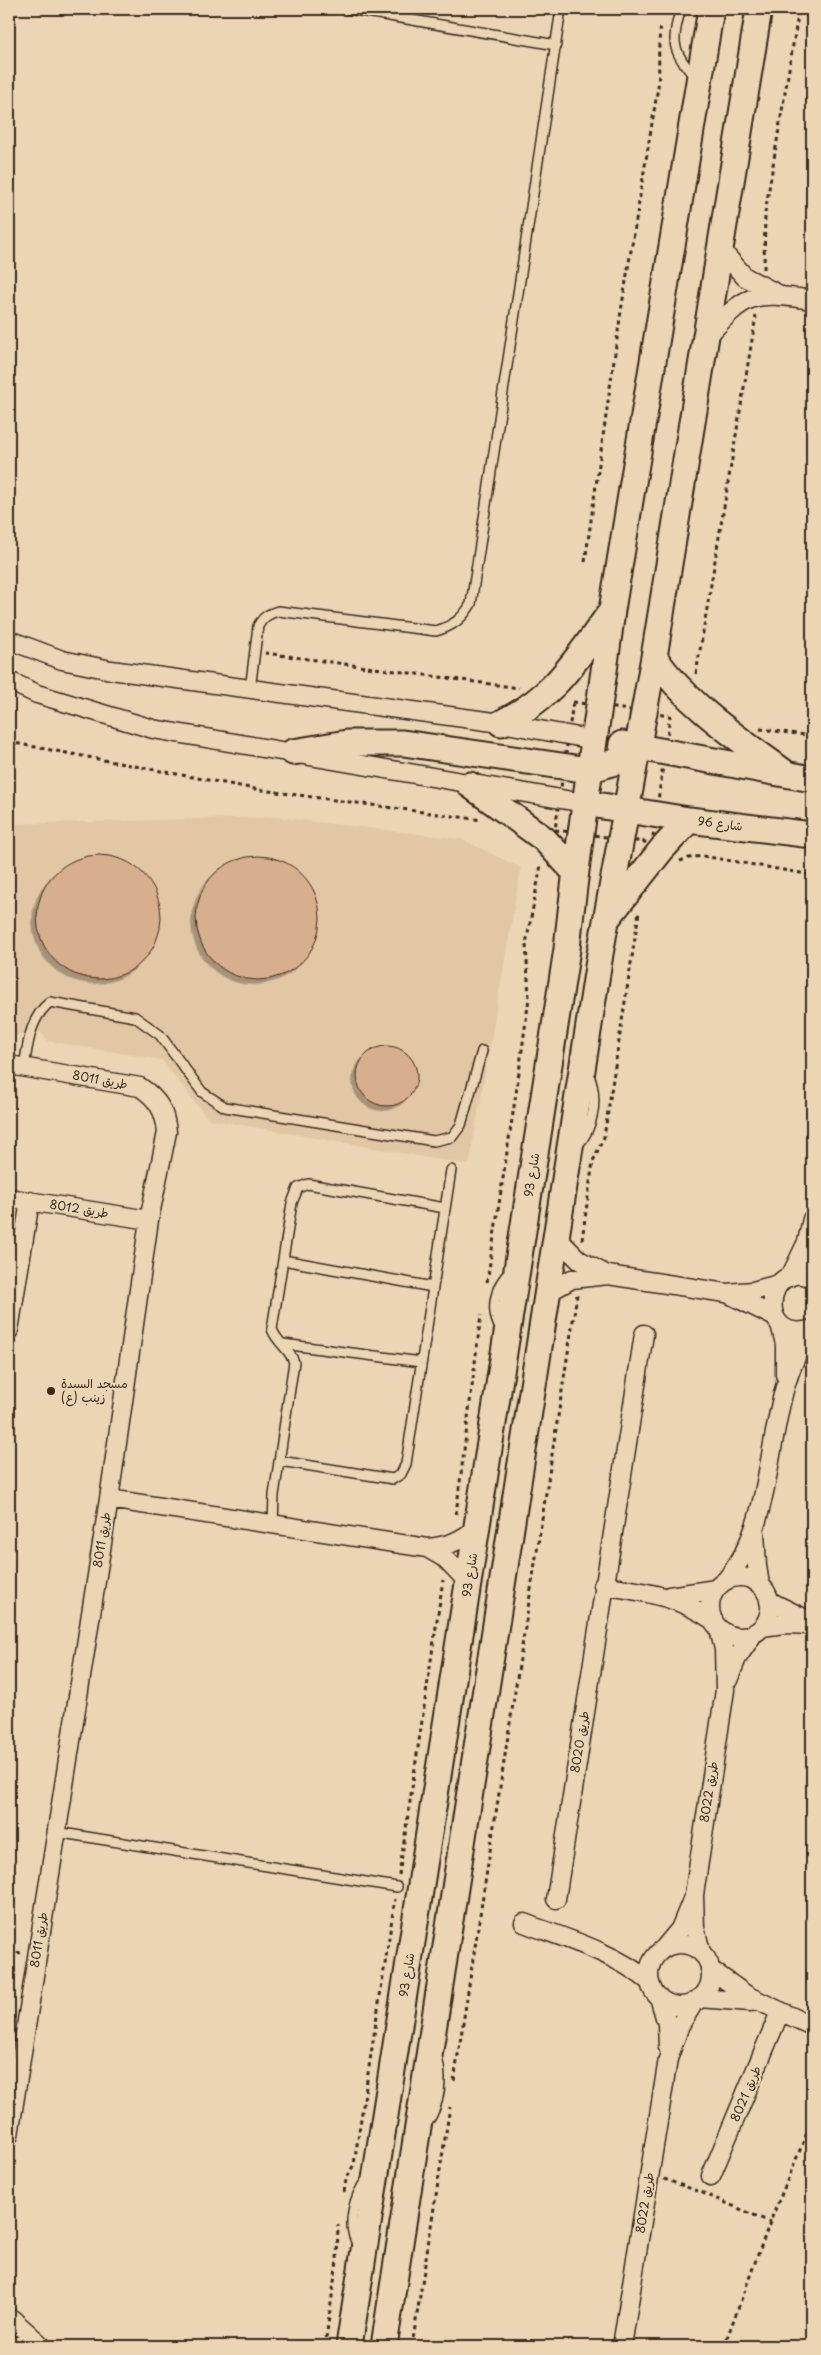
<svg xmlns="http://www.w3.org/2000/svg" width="821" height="2355" viewBox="0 0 821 2355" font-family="'Playpen Sans','Playpen Sans Arabic',sans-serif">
	<defs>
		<filter id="shadow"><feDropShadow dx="-4.5" dy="4.5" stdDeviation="0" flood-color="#0004"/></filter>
	</defs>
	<rect width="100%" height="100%" fill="#ebd5b4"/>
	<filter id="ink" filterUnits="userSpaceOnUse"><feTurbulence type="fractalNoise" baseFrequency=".02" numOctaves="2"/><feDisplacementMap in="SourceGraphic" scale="10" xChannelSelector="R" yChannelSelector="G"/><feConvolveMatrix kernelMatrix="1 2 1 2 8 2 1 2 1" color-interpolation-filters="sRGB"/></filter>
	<g filter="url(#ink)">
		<path fill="#e2c7a5" d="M275,817L461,839L521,868L469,1165L208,1119L162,1060L48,1041L42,1033L31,1031L16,1036L9,1035V824Z"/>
		<path fill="#d7af8d" stroke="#3b2a1e" filter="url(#shadow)" d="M37 917a62 62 0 1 1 124 0a62 62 0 1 1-124 0Z
			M196 918a62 62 0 1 1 124 0a62 62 0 1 1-124 0Z
			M357 1076a30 30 0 1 1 60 0a30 30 0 1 1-60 0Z"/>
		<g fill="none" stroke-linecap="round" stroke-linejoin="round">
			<g stroke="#3b2a1e" stroke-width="12">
				<path id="lane" d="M349,9L556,45
					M681,9C670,42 673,53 696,78
					M250,690L258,626C263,617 268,614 278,611L436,631C453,626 462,619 471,604L561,9
					M24,1067C28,1043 30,1018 50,1002L135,1017L160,1035L202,1092L225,1107L434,1141L452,1137L461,1125L482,1051
					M576,1147C594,1129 599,1097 588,1073
					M283,1260L433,1287
					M501,1330C489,1310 495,1284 512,1270
					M283,1344L421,1362
					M280,1461L393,1479L401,1474L406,1464L451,1170
					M273,1525L274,1495L294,1362C289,1348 277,1343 272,1329L292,1203L298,1188L308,1184L445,1208
					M56,1832L397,1887
					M427,2123C440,2105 443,2078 437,2057
					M359,2247C345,2226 354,2195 368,2178"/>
			</g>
			<g stroke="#3b2a1e" stroke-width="21">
				<path id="street" d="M721,250L745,277L778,294
					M705,339C746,293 751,291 812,300
					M9,640L62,660L111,670L501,723L595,740
					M9,681L37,694L153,729L584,803
					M9,1065L140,1087C158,1099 165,1111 167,1132L149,1220L109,1499L9,2135
					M9,1198L149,1220
					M556,1237L579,1260L605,1274
					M790,1277L807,1242L812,1219
					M812,1278C763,1257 756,1347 812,1329
					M547,1293L572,1279L608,1275L726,1293L753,1291L779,1284
					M729,1294L775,1317
					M780,1324L785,1344V1375
					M9,1330L30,1201
					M109,1499L427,1548C448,1546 462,1541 477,1527
					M755,1533L757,1566L760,1585
					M427,1548L446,1559L469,1583
					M710 1607a30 30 0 1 1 60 0a30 30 0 1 1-60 0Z
					M726,1580C784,1511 759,1402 812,1329
					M603,1585C645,1592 679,1596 714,1621
					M669,1596L716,1589
					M769,1601L812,1622
					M762,1627L784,1624L812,1625
					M728,1680L737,1658L754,1633
					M556,1899L644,1334
					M524,1923C567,1939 613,1952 649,1981
					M649 1975a31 31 0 1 1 62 0a31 31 0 1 1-62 0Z
					M665,1947L680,1929L692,1900
					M701,1952L695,1928L694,1895L725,1690L724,1649L719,1629
					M710,1969L748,1996L812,2026
					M659,1997L667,2024L668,2048
					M699,1998L751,2002
					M711,2176L780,2012
					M12,2319L42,2346
					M10,2346H25
					M622,2346L668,2059L680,2025L695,2001"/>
			</g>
			<g stroke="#3b2a1e" stroke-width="29">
				<path id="secondary" d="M654,657C688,706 738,738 785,773
					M501,723C556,696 576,659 611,612
					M622,744L812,779
					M293,752L347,743H403L589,770L618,761L638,747
					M470,785L544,839L574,871
					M584,803L689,820L812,835
					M609,916L662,849L689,820
					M349,2346L567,949C578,836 598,724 612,610L711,9
					M384,2346L600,954L654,657L759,9"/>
			</g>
			<path stroke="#3b2a1e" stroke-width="3" stroke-dasharray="4 4" stroke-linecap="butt" d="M764,269L765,213L799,9
				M585,562L621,311L658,87C660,66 657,46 661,26
				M265,653L519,688
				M696,674L756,316
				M573,702L670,716L652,843L555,830Z
				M760,729L812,736
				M9,742L261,790L482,820
				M680,861L689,858L703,856L812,875
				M582,1240L593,1161L604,1137L639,912
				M487,1282L517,1087L529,998L526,944L541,865
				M456,1514L481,1315
				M399,1875L443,1580
				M9,1951L21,1953
				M454,2081L577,1295
				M664,2179L703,2193L770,2222
				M344,2192L346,2180L354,2164L395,1899
				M9,2294L13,2302
				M325,2346L337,2261L338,2225
				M412,2346L450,2107
				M724,2346L770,2222L812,2121"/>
			<use href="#lane" stroke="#ebd5b4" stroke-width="9"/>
			<use href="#street" stroke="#ebd5b4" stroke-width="18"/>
			<use href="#secondary" stroke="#ebd5b4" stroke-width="25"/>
		</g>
	</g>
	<circle fill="#3b2a1e" stroke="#ebd5b4" stroke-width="2" cx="51" cy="1391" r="5"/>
	<g text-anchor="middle" stroke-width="4" stroke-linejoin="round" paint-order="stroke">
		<g font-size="12" fill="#3b2a1e" stroke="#ebd5b4">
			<text transform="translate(720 824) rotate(7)" y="4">شارع 96</text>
			<text transform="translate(100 1080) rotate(10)" y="4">طريق 8011</text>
			<text transform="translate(532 1175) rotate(-81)" y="4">شارع 93</text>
			<text transform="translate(79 1209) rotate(9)" y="4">طريق 8012</text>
			<text transform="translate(102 1540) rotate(-81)" y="4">طريق 8011</text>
			<text transform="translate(470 1575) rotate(-81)" y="4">شارع 93</text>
			<text transform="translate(580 1742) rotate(-81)" y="4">طريق 8020</text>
			<text transform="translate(709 1792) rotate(-81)" y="4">طريق 8022</text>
			<text transform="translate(39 1940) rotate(-81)" y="4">طريق 8011</text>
			<text transform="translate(407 1975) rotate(-81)" y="4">شارع 93</text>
			<text transform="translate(746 2094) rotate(-67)" y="4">طريق 8021</text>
			<text transform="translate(645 2203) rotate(-81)" y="4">طريق 8022</text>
		</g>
		<g font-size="12" fill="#3b2a1e" stroke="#ebd5b4" text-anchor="start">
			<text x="61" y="1388">مسجد السيدة<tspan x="61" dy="14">زينب (ع)</tspan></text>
		</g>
	</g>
	<rect width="821" height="2355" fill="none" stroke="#ebd5b4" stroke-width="30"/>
	<rect x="15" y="15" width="791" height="2325" fill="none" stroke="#3b2a1e" stroke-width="2" filter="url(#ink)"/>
</svg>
